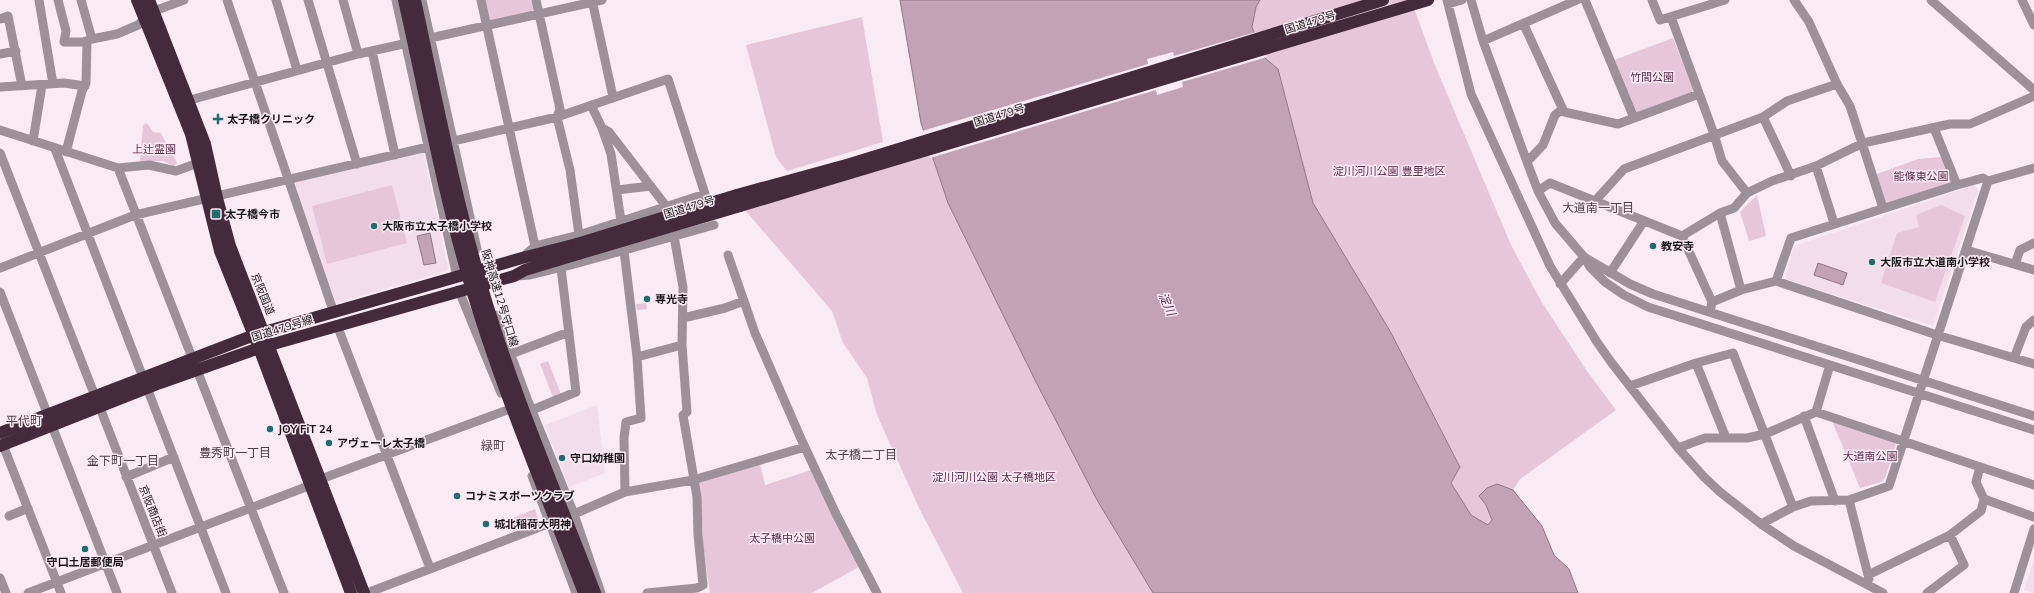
<svg xmlns="http://www.w3.org/2000/svg" width="2034" height="593" viewBox="0 0 2034 593" font-family="Mulish,'Noto Sans JP',sans-serif">
	<rect width="100%" height="100%" fill="#faeaf3"/>
	<path fill="#f3ddea" d="M423,151L448,268L447,271L336,303L295,184L296,182Z
		M1975,185L1978,190L1933,326L1785,279L1794,246Z
		M597,405L605,473L569,487L545,425Z
		M2034,559V593L2024,590Z"/>
	<path fill="#e6c7d9" d="M484,0H532L534,9L532,12L491,21L488,19Z
		M1258,0H1411L1434,63L1511,245L1541,301L1587,371L1616,410L1520,479L1513,490L1497,484L1479,496L1486,505L1492,520L1488,525L1471,515L1451,483L1460,466L1390,331L1313,203L1278,69L1265,58L1252,26L1250,8Z
		M862,17L883,142L787,171L776,157L746,45Z
		M1673,38L1693,89L1691,93L1637,113L1633,112L1614,60Z
		M147,123L153,132L161,133L177,163L174,166L163,161H140L143,125Z
		M928,145L948,203L1036,382L1097,500L1153,593H963L919,508L877,415L867,378L843,343L832,311L738,202Z
		M1941,157L1952,181L1951,184L1888,204L1884,201L1877,174L1918,159Z
		M392,185L407,243L327,264L312,206Z
		M1757,195L1766,236L1749,241L1740,212Z
		M1941,205L1965,216L1935,302L1881,283L1897,233L1919,227L1916,215Z
		M646,303L647,309L637,310L636,304Z
		M548,361L561,394L553,397L540,364Z
		M1832,421L1894,441L1896,445L1885,478L1881,482L1860,488Z
		M760,464L765,485L811,470L859,567L812,593H710L702,539L703,536L699,480Z
		M535,509L539,521L514,531L510,519Z"/>
	<path fill="#c2a2b5" stroke="#907886" d="M900,0H1260L1256,7L1252,27L1265,58L1278,69L1313,203L1390,331L1460,467L1451,483L1471,515L1488,525L1492,520L1486,505L1479,496L1487,488L1497,484L1513,490L1542,526L1554,555L1569,569L1578,593H1153L1097,500L1036,382L948,203L921,123Z
		M430,233L436,263L424,265L417,236Z
		M1818,263L1847,273L1843,285L1814,275Z"/>
	<path fill="#faeaf3" d="M1256,32L1267,57L1182,82L1183,87L1157,95L1156,90L930,158L922,131L1148,64L1147,59L1173,52L1174,56Z"/>
	<g fill="none" stroke-linecap="round" stroke-linejoin="round">
		<path stroke="#9e9099" stroke-width="9" d="M39,0L53,84
			M58,0L66,31L64,42H83L92,39L81,0
			M227,0L334,313
			M276,0L297,70
			M308,0L357,164
			M343,0L358,54
			M396,0L457,277
			M422,0L477,249
			M481,0L535,246
			M536,0L560,109L557,117L570,170L579,235
			M592,0L613,97
			M1447,0L1471,94L1550,266L1597,342L1611,362L1678,448L1704,477L1720,492L1761,524L1794,546L1883,593
			M1471,0L1483,41L1527,162L1538,191L1555,223L1584,257L1590,267L1605,282L1624,295L1648,307L2034,430
			M1585,0L1634,118
			M1652,0L1660,20L1725,0
			M1794,0L1809,22L1837,84L1850,106L1883,208
			M1931,0L2034,90
			M2022,0L2034,25
			M1448,4L1462,0
			M1671,17L1714,134L1722,161L1747,193
			M0,19L8,16L22,86
			M1524,25L1564,112
			M92,39L117,34L138,25L154,11L184,0
			M1483,41L1577,0
			M372,51L395,155
			M0,54L16,51
			M0,87L64,83L85,86
			M190,100L358,54L602,0
			M591,105L602,128L609,132L666,206
			M1763,117L1791,176
			M602,128L611,154L621,221
			M1934,128L1957,185
			M0,130L118,168L149,165L176,171L198,163
			M33,141L42,85
			M55,149L226,593
			M66,152L82,91L86,83L87,41
			M0,153L95,396
			M1527,162L1543,145L1555,115L1560,111L1618,124L1699,94
			M1816,166L1834,223
			M118,168L193,360
			M617,190L651,186
			M1538,191L1550,183L1682,236L1712,302L1711,307
			M1595,201L1624,169L1763,117L1787,101L1837,84
			M1720,213L1741,290
			M1682,236L1720,213L1734,208L1747,193L1772,181L1816,166L1863,143L1950,124H1970L2034,96
			M1966,250L2034,270
			M624,251L637,357L641,418L626,422L624,438L625,492
			M728,255L755,333L802,441L836,514L877,593
			M1584,257L1630,284L1653,294L2034,416
			M2015,264L2020,250L2034,243
			M0,268L135,215L557,117L668,79L705,194L579,235L535,246L523,257
			M1610,273L1644,221
			M516,276L530,275L571,265L714,225
			M1776,281L1791,238L1957,185L1983,178L1988,181
			M1560,284L1584,257
			M459,291L501,393
			M0,292L117,593
			M1712,302L1741,290L1776,281L1937,335L2034,364
			M496,315L528,401L574,514L601,593
			M683,318L725,308L744,301
			M337,325L430,568
			M511,354L569,332
			M637,357L682,345
			M2014,358L2026,327L2034,320
			M1696,363L1726,438
			M197,370L284,593
			M1630,386L1696,363L1733,353L1793,507
			M100,408L172,593
			M532,410L576,392L561,268
			M1816,412L1830,365
			M1804,416L1835,501
			M3,445L61,593
			M1678,448L1705,438H1747L1765,434L1816,412L2034,485
			M532,476L576,593
			M126,477L174,457
			M321,479L518,406
			M1984,499L2034,517
			M1849,500L1869,579
			M9,516L28,508
			M1761,524L1793,507L1811,501L1849,500L1889,486L1988,181L2034,168
			M1868,575L1950,535L1981,511L1984,499L1976,482L1980,467
			M0,578L6,593
			M28,593L311,485
			M367,593L574,514L625,492L693,480L805,447
			M647,593L697,588L703,585L698,535L697,497L683,415L687,412L682,345L683,287L674,236
			M1927,593L1964,565L1950,535
			M2014,593L2034,529"/>
		<path stroke="#442a3a" stroke-width="12" d="M137,0L191,134L220,251L259,348L351,593
			M149,0L205,144L217,198L230,246L364,593
			M737,195L850,164L1383,0
			M740,206L1428,0
			M0,433L254,335L522,258L577,244
			M0,446L160,383L259,348L514,276L525,270L578,254"/>
		<path stroke="#442a3a" stroke-width="12" d="M404,0C425,93 442,188 469,280C500,386 544,489 584,593
			M415,0C437,101 456,204 487,304C517,402 558,497 595,593
			M577,244L737,195
			M578,254L740,206"/>
	</g>
	<g fill="#226d6b" stroke="#faeaf3" stroke-width="1.5">
		<path d="M216 113h4v4h4v4h-4v4h-4v-4h-4v-4h4z"/>
		<rect x="211" y="209" width="10" height="10" rx="2"/>
		<circle cx="374" cy="226" r="4"/>
		<circle cx="1653" cy="246" r="4"/>
		<circle cx="1872" cy="262" r="4"/>
		<circle cx="647" cy="299" r="4"/>
		<circle cx="270" cy="429" r="4"/>
		<circle cx="329" cy="443" r="4"/>
		<circle cx="562" cy="458" r="4"/>
		<circle cx="457" cy="496" r="4"/>
		<circle cx="486" cy="524" r="4"/>
		<circle cx="85" cy="549" r="4"/>
	</g>
	<g text-anchor="middle" stroke-width="3" stroke-linejoin="round" paint-order="stroke">
		<g font-size="11" fill="#1a1518" stroke="#faeaf3">
			<text transform="translate(1310 22) rotate(-17)" y="4">国道479号</text>
			<text transform="translate(999 115) rotate(-17)" y="4">国道479号</text>
			<text transform="translate(689 207) rotate(-17)" y="4">国道479号</text>
			<text transform="translate(263 294) rotate(68)" y="4">京阪国道</text>
			<text transform="translate(500 298) rotate(73)" y="4">阪神高速12号守口線</text>
			<text transform="translate(282 328) rotate(-17)" y="4">国道479号線</text>
			<text transform="translate(153 511) rotate(68)" y="4">京阪商店街</text>
		</g>
		<g font-size="11" fill="#592e4b" stroke="#faeaf3">
			<text x="1652" y="81">竹間公園</text>
			<text x="154" y="153">上辻霊園</text>
			<text x="1389" y="175">淀川河川公園 豊里地区</text>
			<text x="1921" y="180">能條東公園</text>
			<text x="1870" y="460">大道南公園</text>
			<text x="994" y="481">淀川河川公園 太子橋地区</text>
			<text x="782" y="542">太子橋中公園</text>
		</g>
		<g font-size="11" font-weight="bold" fill="#1a1518" stroke="#faeaf3" text-anchor="start">
			<text x="227" y="123">太子橋クリニック</text>
			<text x="225" y="218">太子橋今市</text>
			<text x="382" y="230">大阪市立太子橋小学校</text>
			<text x="1661" y="250">教安寺</text>
			<text x="1880" y="266">大阪市立大道南小学校</text>
			<text x="655" y="303">専光寺</text>
			<text x="278" y="433">JOY FiT 24</text>
			<text x="337" y="447">アヴェーレ太子橋</text>
			<text x="570" y="462">守口幼稚園</text>
			<text x="465" y="500">コナミスポーツクラブ</text>
			<text x="494" y="528">城北稲荷大明神</text>
			<text x="85" y="566" text-anchor="middle">守口土居郵便局</text>
		</g>
		<g font-size="12" fill="#4c4047" stroke="#faeaf3">
			<text x="1598" y="212">大道南一丁目</text>
			<text x="24" y="425">平代町</text>
			<text x="493" y="450">緑町</text>
			<text x="235" y="457">豊秀町一丁目</text>
			<text x="861" y="459">太子橋二丁目</text>
			<text x="123" y="465">金下町一丁目</text>
		</g>
		<g font-size="12" font-style="italic" fill="#592e4a" stroke="#faeaf3">
			<text transform="translate(1167 304) rotate(66)" y="4">淀川</text>
		</g>
	</g>
</svg>
